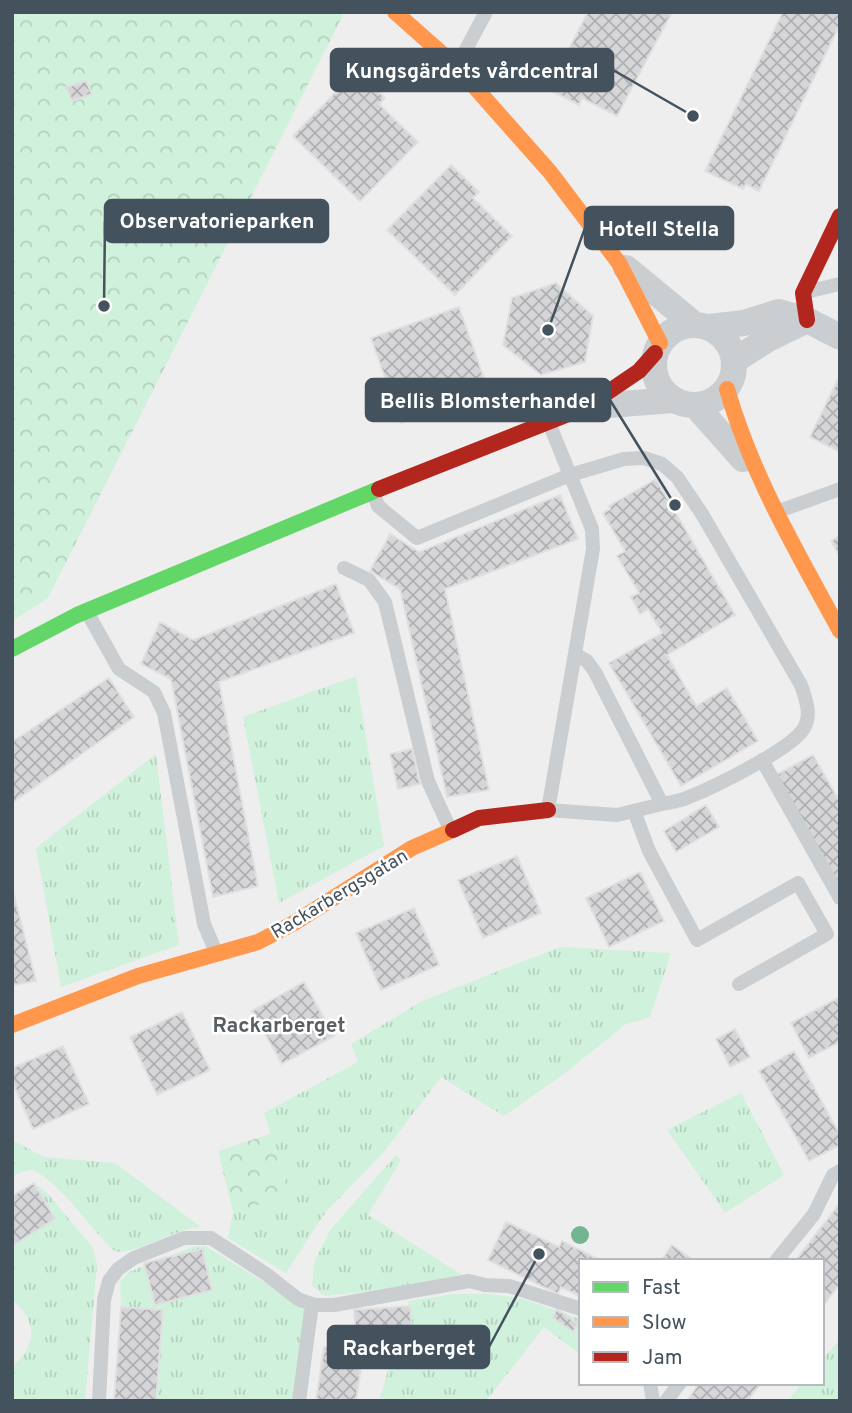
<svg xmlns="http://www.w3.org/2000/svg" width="852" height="1413" viewBox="0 0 852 1413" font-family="Overpass,sans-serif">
	<defs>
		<pattern id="grass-tufts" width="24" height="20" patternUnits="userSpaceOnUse" patternTransform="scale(1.75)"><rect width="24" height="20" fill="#d0f1db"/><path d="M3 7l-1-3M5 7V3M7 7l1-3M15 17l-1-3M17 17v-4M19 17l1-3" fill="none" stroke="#b4d1be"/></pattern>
		<pattern id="forest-crowns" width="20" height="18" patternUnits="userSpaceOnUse" patternTransform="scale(1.75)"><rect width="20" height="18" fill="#d0f1db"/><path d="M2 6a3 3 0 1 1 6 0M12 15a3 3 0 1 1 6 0" fill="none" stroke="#b4d1be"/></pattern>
		<pattern id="building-cross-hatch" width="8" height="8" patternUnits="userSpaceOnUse" patternTransform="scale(1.75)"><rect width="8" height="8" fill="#d6d6d9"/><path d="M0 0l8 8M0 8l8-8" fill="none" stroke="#afb0b3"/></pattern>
	</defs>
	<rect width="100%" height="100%" fill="#efeeee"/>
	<path fill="url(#grass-tufts)" d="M356,676L384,846L279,903L243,717Z
		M156,754L179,945L61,987L36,848Z
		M560,947L671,953L650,1017L626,1024L564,1074L504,1116L441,1077L383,1153L325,1213L286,1273L228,1238L233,1212L289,1195L264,1113L358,1062L351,1044L422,1001Z
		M741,1093L784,1175L725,1213L667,1130Z
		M12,1140L44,1157L115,1163L201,1227C169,1230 148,1250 116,1252C87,1226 66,1188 32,1169L12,1176Z
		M396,1155L401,1160L368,1215L462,1275L401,1288L325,1296L312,1286L314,1263L330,1230Z
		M34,1183L48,1194L93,1248L97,1264L85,1401H12V1367C37,1346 38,1320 12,1300V1246L55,1219Z
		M205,1246L303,1306L307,1315L294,1401H156L163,1310L121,1307L120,1282L129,1272L192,1247Z
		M453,1294H488L520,1298L581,1319V1355L544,1327L486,1401H379L389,1367L413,1347L408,1301Z
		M840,1339V1401H788L802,1383H822V1360Z"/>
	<path fill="url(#forest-crowns)" d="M12,12H338L343,15L48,598L12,621Z
		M270,1134L289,1196L233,1212L218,1151Z"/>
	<path fill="url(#building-cross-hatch)" stroke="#e0e0e1" stroke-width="2" d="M588,12H672L617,116L582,98L579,105L548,89Z
		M783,12H840V24L759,191L746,184L743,189L705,171Z
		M357,70L385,98L379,104L418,142L360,201L293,136Z
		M86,81L92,94L72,101L66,87Z
		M451,165L479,192L473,198L512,236L455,295L387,230Z
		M556,283L593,316L585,362L541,375L503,345L512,298Z
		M459,307L486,384L434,402L438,411L401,423L371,338Z
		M840,375V452L810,437Z
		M656,479L735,615L667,655L696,706L727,688L758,741L681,786L609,663L662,633L648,609L640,614L631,597L639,593L617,556L625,551L603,513L610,509L609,506Z
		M560,495L578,539L445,589L489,790L447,797L400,589L370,571L390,534L419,552Z
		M840,536V557L831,541Z
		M336,584L354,633L219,682L258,886L213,897L171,679L141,664L160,622L193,640Z
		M109,678L134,717L12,803V742Z
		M412,749L420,784L398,789L390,754Z
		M813,755L840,802V891L774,776Z
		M706,805L719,827L676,852L664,831Z
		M517,856L541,913L483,938L458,880Z
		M640,872L664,921L609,947L586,898Z
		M12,887L36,981L12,985Z
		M414,908L439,965L381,990L356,933Z
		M304,982L334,1036L282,1064L252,1011Z
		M840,997V1042L809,1058L791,1023Z
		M182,1012L210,1070L157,1095L130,1037Z
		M735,1029L750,1057L730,1067L716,1039Z
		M63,1046L89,1104L33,1129L12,1081V1068Z
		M794,1051L840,1135V1145L809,1161L759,1071Z
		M34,1183L55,1219L12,1246V1196Z
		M840,1203V1284L822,1307V1261H795Z
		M506,1222L559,1247L562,1241L602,1261H581V1297L561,1287L558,1294L488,1260Z
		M672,1245L694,1261H661Z
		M202,1249L212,1290L155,1305L144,1263Z
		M410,1306L413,1347L357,1352L354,1310Z
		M121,1307L163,1310L156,1401H114Z
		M557,1309L578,1324L573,1332L552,1317Z
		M324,1347L363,1353L356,1401H316Z
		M699,1383H761L747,1401H687Z"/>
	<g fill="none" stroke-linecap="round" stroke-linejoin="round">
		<path stroke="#caced0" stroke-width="14" d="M457,66L486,12
			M810,291L840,284
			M549,423L592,529L593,549L548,810L617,815L662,804L595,672L587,661L575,654
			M374,494L378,506L417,538L570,475L624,459L644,458L662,464L677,477L702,514L801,685C806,700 813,717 802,731C787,751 714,787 689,797C681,801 671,802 662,804
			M779,511L840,489
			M344,568L369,580L385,602L428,781L450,829
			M87,612L119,669L154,692L164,713L204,924L216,952
			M762,760L840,898
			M634,811L649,851L697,940L798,883L827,934L739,984
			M776,1261L814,1214L833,1175L840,1171
			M650,1383L653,1401
			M99,1401L104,1300L109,1281L118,1269L134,1258L184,1238H211L266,1274L298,1299L315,1305H334L469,1281L485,1285L509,1286L581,1309
			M299,1401L312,1304
			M666,1401L680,1383"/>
		<path stroke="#caced0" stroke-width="26" d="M626,268L695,325
			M654 365a40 40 0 1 1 80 0a40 40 0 1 1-80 0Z
			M709,327L744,323L779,312L807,320L840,337
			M735,360L768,339L807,320
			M695,405L743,459
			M595,406L674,400"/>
		<path stroke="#63d668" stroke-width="16" d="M12,649L77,615L379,489"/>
		<path stroke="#ff974d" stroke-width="16" d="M395,12L457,67L550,172L619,263L660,343
			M727,389C752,476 797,552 840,631
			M12,1025L138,976L258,942L294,923L412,848L453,830"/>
		<path stroke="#b3261e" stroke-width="16" d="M807,320L803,293L840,216
			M379,489L586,407L639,371L655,353
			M453,830L479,818L548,810"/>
	</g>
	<circle fill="#72b590" cx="580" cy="1235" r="9"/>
	<g text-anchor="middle" stroke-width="5" stroke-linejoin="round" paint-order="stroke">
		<g font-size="19" fill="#43525d" stroke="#fff">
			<text transform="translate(339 893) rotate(-31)" y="7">Rackarbergsgatan</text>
		</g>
		<g font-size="21" font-weight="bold" fill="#595e63" stroke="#fff">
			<text x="279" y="1032">Rackarberget</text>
		</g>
	</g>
	<path fill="none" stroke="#43525d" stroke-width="2.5" d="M693 116L613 70M104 306L105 221M548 330L585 228M675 505L610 400M539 1254L489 1347"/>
	<g fill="#43525d" stroke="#fff" stroke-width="2.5">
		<circle cx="693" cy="116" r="7"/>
		<circle cx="104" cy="306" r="7"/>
		<circle cx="548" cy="330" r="7"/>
		<circle cx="675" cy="505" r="7"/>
		<circle cx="539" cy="1254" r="7"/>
	</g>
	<g fill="#43525d" stroke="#43525d" stroke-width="2.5">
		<rect x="331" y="49" width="282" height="42" rx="7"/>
		<rect x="105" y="200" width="223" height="42" rx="7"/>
		<rect x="585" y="207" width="148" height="42" rx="7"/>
		<rect x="366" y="379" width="244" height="42" rx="7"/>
		<rect x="328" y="1326" width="161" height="42" rx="7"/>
	</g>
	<g font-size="21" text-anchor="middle" font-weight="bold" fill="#fff">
		<text x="472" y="78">Kungsgärdets vårdcentral</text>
		<text x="217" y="228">Observatorieparken</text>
		<text x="659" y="236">Hotell Stella</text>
		<text x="488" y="408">Bellis Blomsterhandel</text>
		<text x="409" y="1355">Rackarberget</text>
	</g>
	<rect width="852" height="1413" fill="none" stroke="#43525d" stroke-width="28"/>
	<rect x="579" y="1259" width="245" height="126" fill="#ffffff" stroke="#b4babe" stroke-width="2"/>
	<rect x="593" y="1282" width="35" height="10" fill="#63d668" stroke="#b4babe" stroke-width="2"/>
	<text x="642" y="1294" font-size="21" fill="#43525d">Fast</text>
	<rect x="593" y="1317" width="35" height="10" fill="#ff974d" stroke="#b4babe" stroke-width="2"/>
	<text x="642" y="1329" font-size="21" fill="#43525d">Slow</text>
	<rect x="593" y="1352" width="35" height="10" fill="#b3261e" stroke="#b4babe" stroke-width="2"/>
	<text x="642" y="1364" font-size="21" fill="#43525d">Jam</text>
</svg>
